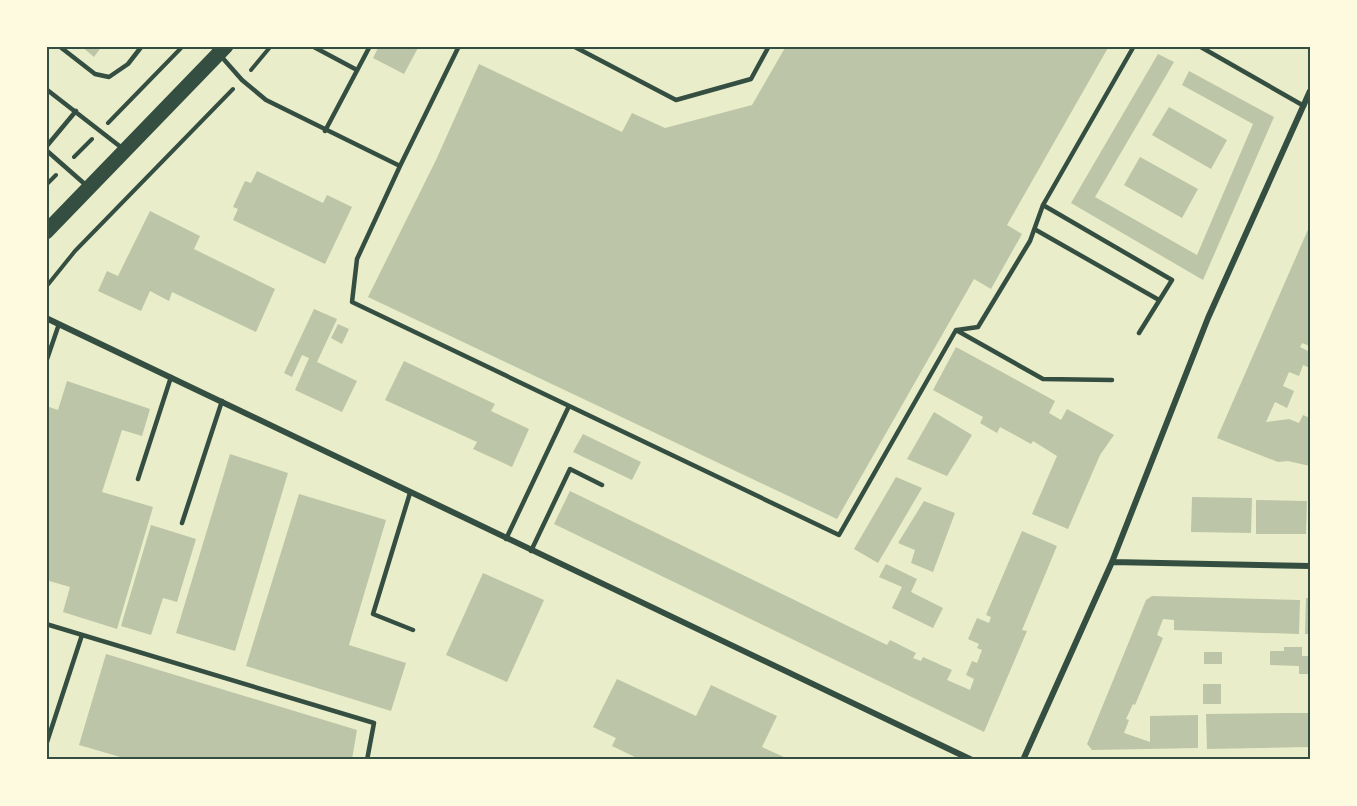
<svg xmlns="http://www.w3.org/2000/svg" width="1357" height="806" viewBox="0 0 1357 806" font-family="Manrope,sans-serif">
	<rect width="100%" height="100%" fill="#e9edc9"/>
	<path fill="#bcc5a7" d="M81,46H102L94,57Z
		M379,46H419L404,74L373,58Z
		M786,46H1109L1007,225L1022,234L991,289L974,279L837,519L368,297L436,160L479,64L622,132L632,113L665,128L752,105Z
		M1158,54L1174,62L1095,197L1197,255L1253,124L1182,85L1189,71L1274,117L1203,280L1071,203Z
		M1169,107L1227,140L1211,169L1152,135Z
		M1140,157L1198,189L1182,218L1124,185Z
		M257,171L323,203L327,195L352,207L325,264L233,220L238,209L233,207L245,181L251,183Z
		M150,211L200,236L194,249L275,289L256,332L172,292L169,301L150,291L141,311L98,291L107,271L118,276Z
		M1310,225V312L1308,318L1310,319V346L1302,343L1300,347L1310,352V368L1303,365L1299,376L1289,372L1283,386L1294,391L1287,408L1275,402L1266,422L1289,419L1299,423L1303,415L1310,418V466L1288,461L1278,462L1217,438Z
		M314,309L337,319L317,362L357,381L342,412L295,390L309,358L302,355L292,377L284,373Z
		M338,324L349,329L342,344L331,338Z
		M956,347L1055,401L1049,413L1061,420L1067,409L1114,435L1100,455L1068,529L1032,514L1057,456L1033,441L1031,444L1000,427L997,433L980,423L983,417L933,390Z
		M404,361L495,404L491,411L529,429L512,467L473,449L477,442L385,400Z
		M67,381L150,409L142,436L122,430L102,492L153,507L117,629L63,612L70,587L46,580V406L58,410Z
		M934,412L972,435L947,476L907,459Z
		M583,434L641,462L632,480L573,452Z
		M230,454L288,473L235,651L176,633Z
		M896,477L922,488L878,563L854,549Z
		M570,491L887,645L890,640L916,653L913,658L921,661L923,657L952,670L947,680L970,690L974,679L966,675L972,661L977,663L982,650L977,648L979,644L968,639L977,618L989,623L991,617L986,615L1022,531L1057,546L1022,630L1027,631L984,732L554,524Z
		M299,494L386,520L349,645L406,663L391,711L246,666Z
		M1192,497L1252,498L1251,533L1191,532Z
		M1256,500L1307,501L1306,534H1256Z
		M924,501L955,513L933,572L911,563L915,550L898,543Z
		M151,525L196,539L177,602L163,598L151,635L121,626Z
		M886,564L917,579L911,592L943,608L933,628L892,608L902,587L879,577Z
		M483,573L544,600L507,682L446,655Z
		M1152,596L1300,600L1299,634L1174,630V620L1163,619L1157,635L1163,638L1135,705L1133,704L1126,719L1129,720L1124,733L1150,742V716L1198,715V748L1092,750L1087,744L1146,600Z
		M1306,598H1310V634H1305Z
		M1284,647H1302V656H1310V674H1299V666L1270,665V651H1284Z
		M1204,652H1222V664H1204Z
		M106,654L357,730L352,759H127L79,745Z
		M617,679L696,716L711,685L777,716L762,747L788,759H639L612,746L616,738L593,727Z
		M1203,684H1221V704H1203Z
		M1285,713H1310V747L1207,749L1206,714Z"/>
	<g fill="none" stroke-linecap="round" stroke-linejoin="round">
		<path stroke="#344e41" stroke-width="4" d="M251,70L271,46
			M108,123L183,46
			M74,157L92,139
			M46,185L56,175
			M46,287L75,251L233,89"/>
		<path stroke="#344e41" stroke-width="4.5" d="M59,46L95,74L109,77L128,64L142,46
			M212,46L242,80L266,100L400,166L459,46
			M312,46L357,70
			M573,46L676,100L751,79L769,46
			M1199,46L1304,106
			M46,89L122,148
			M325,131L370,46
			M46,147L76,111
			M46,150L87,186
			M400,166L357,259L352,302L839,535L956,330L1043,379L1112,380
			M1043,205L1172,280L1139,333
			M1036,230L1159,300
			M957,330L978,327L1030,241L1043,205L1134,46
			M46,362L59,324
			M138,479L171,377
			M410,493L373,614L413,630
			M182,523L222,401
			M506,539L569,406
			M531,551L570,469L602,485
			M46,624L374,723L367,760
			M46,745L82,635"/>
		<path stroke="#344e41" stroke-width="6" d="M46,318L972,760
			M1112,562L1310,566
			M1023,760L1112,562L1208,318L1310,91"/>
		<path stroke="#344e41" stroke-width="15" d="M46,232L226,46"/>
	</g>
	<rect width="1357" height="806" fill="none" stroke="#fefae0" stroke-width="96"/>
	<rect x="48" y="48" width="1261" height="710" fill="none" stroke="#344e41" stroke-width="2"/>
</svg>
